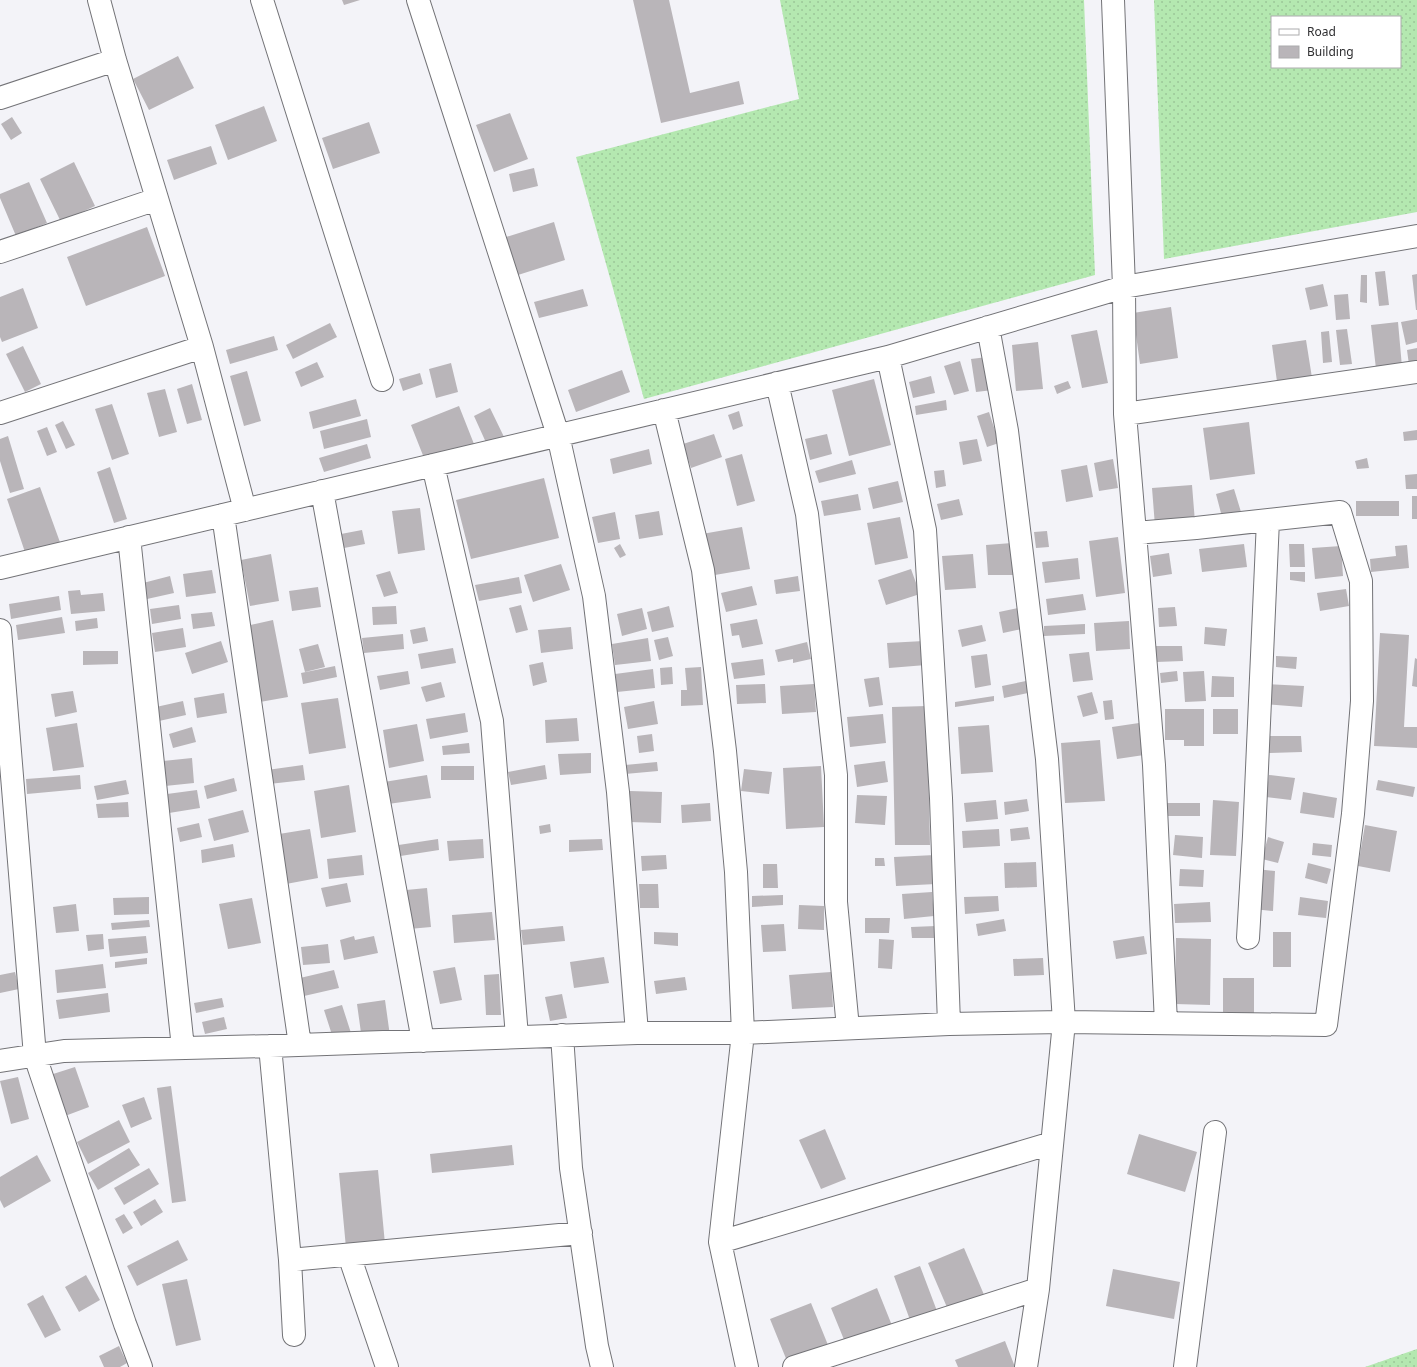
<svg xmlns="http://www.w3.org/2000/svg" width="1417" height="1367" viewBox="0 0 1417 1367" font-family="'Noto Sans',sans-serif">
	<defs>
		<pattern id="grass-dots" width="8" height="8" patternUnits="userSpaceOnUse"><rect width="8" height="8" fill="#b4e8b0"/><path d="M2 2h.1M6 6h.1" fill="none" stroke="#9bc798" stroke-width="1.8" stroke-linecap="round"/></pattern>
	</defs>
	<rect width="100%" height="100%" fill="#f3f3f8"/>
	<path fill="url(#grass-dots)" fill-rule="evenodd" d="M780,0H1084L1095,275L644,399L576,157L799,99Z
		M1154,0H1417V212L1164,259ZM1272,17H1400V67H1272Z
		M1417,1349V1367H1365Z"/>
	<path fill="#b9b5b9" d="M342,0H360L344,5Z
		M633,0H669L690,93L739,81L744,104L661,123Z
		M178,56L194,88L149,110L133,79Z
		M264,106L277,141L228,160L215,125Z
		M510,113L528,159L494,172L476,125Z
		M12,117L22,133L11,140L1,124Z
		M369,122L380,153L333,169L322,138Z
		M211,146L217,164L174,180L167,160Z
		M74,162L95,206L61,222L40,179Z
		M534,168L538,186L513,192L509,174Z
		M29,182L47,223L16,236L0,198V194Z
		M554,222L565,260L518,275L506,237Z
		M147,227L165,276L86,306L67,257Z
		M1385,271L1389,305L1379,306L1375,272Z
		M1417,274V310H1416L1412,275Z
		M1361,275H1367V303L1360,302Z
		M1323,284L1328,306L1310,310L1305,288Z
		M23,288L38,328L2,342L0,337V297Z
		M583,289L588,306L539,318L534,302Z
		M1348,294L1350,319L1336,320L1334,295Z
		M1171,307L1178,358L1140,364L1133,313Z
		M1417,319V342L1406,345L1401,322Z
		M1398,322L1402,367L1376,369L1371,325Z
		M330,323L337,337L293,359L286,345Z
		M1347,329L1352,364L1340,365L1336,330Z
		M1097,330L1108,383L1082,388L1071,335Z
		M1329,331L1332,362L1323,363L1321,332Z
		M274,336L278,350L230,364L226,350Z
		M1306,340L1313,384L1278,389L1272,345Z
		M1038,342L1043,389L1016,391L1012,345Z
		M23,346L41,384L25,392L6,354Z
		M1417,348V364L1409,365L1407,350Z
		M987,357L993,390L976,392L971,359Z
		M960,361L969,391L954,395L944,366Z
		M317,362L324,377L301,387L295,372Z
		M451,363L458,392L436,398L429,369Z
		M622,370L630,392L576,412L568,390Z
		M247,371L261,421L244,426L230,376Z
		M420,373L423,384L403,391L399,379Z
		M931,376L935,393L913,398L909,382Z
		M874,379L891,445L849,456L832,390Z
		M1068,381L1071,388L1057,394L1054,386Z
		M192,384L202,420L187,424L177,389Z
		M165,389L177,432L159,437L147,393Z
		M356,399L361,416L313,429L309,412Z
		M946,400L947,410L916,415L915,406Z
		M112,404L129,454L112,460L95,409Z
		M459,406L474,444L426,463L411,425Z
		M490,408L505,439L488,447L474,416Z
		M739,411L743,426L733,430L728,415Z
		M989,412L999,443L987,447L977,416Z
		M367,419L371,437L324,449L320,431Z
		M63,421L75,445L66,449L55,425Z
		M1249,422L1255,474L1210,480L1203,428Z
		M47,427L57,452L47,456L37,431Z
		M1417,430V440L1404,441L1403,432Z
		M714,434L722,457L691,468L683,444Z
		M827,434L832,454L810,460L805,439Z
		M8,436L24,489L10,493L0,461V439Z
		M977,439L982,461L963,465L959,442Z
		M367,444L371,458L324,472L319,458Z
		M649,449L652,464L613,474L610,459Z
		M742,454L755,501L737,506L725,459Z
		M1367,458L1369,468L1357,469L1355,461Z
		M1113,459L1118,488L1099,491L1094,463Z
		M852,460L856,474L819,483L815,471Z
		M1087,465L1093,497L1066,502L1061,470Z
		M110,467L127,519L114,523L97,472Z
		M944,470L946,486L936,488L934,471Z
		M1417,474V489H1406L1405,475Z
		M544,478L559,538L471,559L456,500Z
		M898,481L903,502L873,509L868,488Z
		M1192,485L1195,522L1155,526L1152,488Z
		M40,487L61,545L27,558L7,499Z
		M1234,489L1241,512L1222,517L1216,494Z
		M858,494L861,510L824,516L821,501Z
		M1412,496H1417V519H1412Z
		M959,499L963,515L941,520L937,504Z
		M1356,501H1399V516H1356Z
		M420,508L425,550L398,554L392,511Z
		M659,511L663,535L639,539L635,515Z
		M615,512L620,539L598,543L592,517Z
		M900,517L908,558L875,565L867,523Z
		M742,527L750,569L709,576L702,534Z
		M362,530L365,544L344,548L341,534Z
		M1047,531L1049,547L1036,548L1034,532Z
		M1118,537L1125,593L1096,597L1089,541Z
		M1012,543L1014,575H988L986,545Z
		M620,544L626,555L620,558L614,548Z
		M1244,544L1247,567L1202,572L1199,549Z
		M1289,544H1304L1305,567H1290Z
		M1407,545L1409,568L1371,572L1370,559L1396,556L1395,546Z
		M1341,546L1343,576L1315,579L1312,548Z
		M1169,553L1172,574L1153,577L1150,556Z
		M271,554L279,601L250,606L241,560Z
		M973,554L976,588L945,590L942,556Z
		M1078,558L1080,579L1045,583L1042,562Z
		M561,564L570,590L533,602L524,575Z
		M911,569L920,594L886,605L878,580Z
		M212,570L216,593L186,597L183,574Z
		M390,571L398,593L384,597L376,575Z
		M1290,572H1305V582L1290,580Z
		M170,576L174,593L147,599L143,583Z
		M798,576L800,591L776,594L774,580Z
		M519,577L522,593L479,601L475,585Z
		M752,586L757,605L726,612L721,593Z
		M318,587L321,607L292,611L289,591Z
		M1346,589L1349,606L1320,611L1317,593Z
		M80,590L81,595L103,593L105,611L71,614L68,591Z
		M1083,594L1086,610L1048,615L1046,599Z
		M59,596L61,610L11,619L9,604Z
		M179,605L181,619L152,624L150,609Z
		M521,605L528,630L516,633L509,608Z
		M396,606L397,624L373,625L372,607Z
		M669,606L674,627L652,632L647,612Z
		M1175,607L1177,626L1159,627L1158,608Z
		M642,608L647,629L622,636L617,614Z
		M1018,608L1022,629L1003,633L999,612Z
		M212,612L215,626L193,629L191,614Z
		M62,617L65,633L18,640L16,625Z
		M97,618L98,628L76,631L75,621Z
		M757,619L763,644L742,648L739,635L732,636L730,624Z
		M273,620L288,697L260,702L246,626Z
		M1129,621L1130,649L1096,651L1094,623Z
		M1085,624V634L1044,636V626Z
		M982,625L986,641L962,647L958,630Z
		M425,627L428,641L413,644L410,630Z
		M571,627L573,649L541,653L538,630Z
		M1205,627L1227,629L1225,646L1204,644Z
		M183,628L186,647L155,652L152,633Z
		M1380,633L1409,635L1404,727H1417V748L1374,746Z
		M403,634L404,649L364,653L362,638Z
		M668,637L673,656L659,660L654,640Z
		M648,638L651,661L615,665L612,644Z
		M221,641L228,662L192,674L185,653Z
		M924,641L926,665L889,668L887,643Z
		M807,642L811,659L793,663V659L778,662L775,650Z
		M318,644L325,667L305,672L299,649Z
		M1155,646H1182L1183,661L1156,662Z
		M453,648L456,663L421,669L418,654Z
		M83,651H118V664L83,665Z
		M1089,652L1093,680L1073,682L1069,654Z
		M987,654L991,685L975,688L971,656Z
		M1276,656L1297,657L1296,669L1276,667Z
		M1415,658L1417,659V687L1412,686Z
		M763,659L765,675L734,679L731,663Z
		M543,662L547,682L533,686L529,665Z
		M335,666L337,677L303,684L301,673Z
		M672,667L673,684L661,685L660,668Z
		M701,667L703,705L681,706V690H687L685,668Z
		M653,669L655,688L617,692L615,674Z
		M408,671L410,684L380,690L377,676Z
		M1177,671L1178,681L1161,683L1160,673Z
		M1204,671L1206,701L1185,702L1183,672Z
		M1212,676L1234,677V697H1211Z
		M879,677L883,705L869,707L864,679Z
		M1026,681L1028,693L1004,698L1002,686Z
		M441,682L445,697L426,702L421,687Z
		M765,684L766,703L737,704L736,685Z
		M814,684L816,712L782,714L780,686Z
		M1266,684L1304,686L1302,707L1265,704Z
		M73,691L77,712L55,717L51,694Z
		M1092,692L1098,713L1083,717L1077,696Z
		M224,693L227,713L197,718L194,698Z
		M994,696V701L955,707V702Z
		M338,698L346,748L309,754L301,703Z
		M1112,700L1114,719L1105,720L1103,701Z
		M183,701L186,715L159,721L156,707Z
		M654,701L658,724L628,729L624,707Z
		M927,706L930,845H895L892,707Z
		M1165,709H1204V746H1184V740H1165Z
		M1213,709H1238V734H1213Z
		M465,713L468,732L430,739L426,719Z
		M883,714L886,743L850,747L847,717Z
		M577,718L579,741L546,743L545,720Z
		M77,723L84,767L53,771L46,728Z
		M1139,723L1144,755L1117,759L1112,727Z
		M417,724L424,761L389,768L383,730Z
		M989,725L993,772L961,774L958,727Z
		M192,727L196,742L173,748L169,734Z
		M652,734L654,751L639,753L637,736Z
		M1268,736H1301L1302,752L1268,753Z
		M1100,740L1105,801L1065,803L1061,743Z
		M469,743L470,753L443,755L442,746Z
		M591,753V773L560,775L558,754Z
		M192,758L194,783L165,786L163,761Z
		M885,761L888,782L857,787L854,765Z
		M657,762L658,771L625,774V765Z
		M303,765L305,780L269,784L267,770Z
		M545,765L547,779L511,785L508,772Z
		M441,766H474V780H441Z
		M821,766L824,827L786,829L783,768Z
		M744,769L772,772L769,794L741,791Z
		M80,775L81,789L27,794L26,779Z
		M427,775L431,798L388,804L384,782Z
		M1269,775L1295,778L1291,800L1266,797Z
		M234,778L237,791L207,799L204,786Z
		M126,780L129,794L97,800L94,786Z
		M1378,780L1415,787L1413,797L1376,790Z
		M349,785L356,832L321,838L314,791Z
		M197,790L200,808L169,813L167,794Z
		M630,791L662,792L661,823L629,822Z
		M1303,792L1337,798L1334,818L1300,813Z
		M857,795L887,796L885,825L855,823Z
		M1027,799L1029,811L1005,815L1004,802Z
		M996,800L998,819L966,822L964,803Z
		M1213,800L1239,802L1236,856L1210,855Z
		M128,802L129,817L98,818L96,804Z
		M710,803L711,821L682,823L681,805Z
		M1165,803H1200V816H1166Z
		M243,810L249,832L214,841L208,819Z
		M199,823L202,837L180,842L177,828Z
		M550,824L551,832L540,834L539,826Z
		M1365,825L1397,831L1390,872L1358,866Z
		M1028,827L1030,839L1011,841L1010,829Z
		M310,829L318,878L286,884L279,834Z
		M999,829L1000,846L963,848L962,831Z
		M1175,835L1203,837L1202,858L1173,855Z
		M1268,837L1284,842L1278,863L1262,859Z
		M438,839L439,850L394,857L392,846Z
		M483,839L484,858L449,861L447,841Z
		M602,839L603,850L569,852V840Z
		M1313,843L1332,845L1331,857L1312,855Z
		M233,844L235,857L202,863L201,850Z
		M362,855L364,875L329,879L327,859Z
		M666,855L667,869L642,871L641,856Z
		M935,855L936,884L896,886L894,857Z
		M875,858H884L885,866H875Z
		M1036,862L1037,887L1005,888L1004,863Z
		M1308,863L1331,869L1327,884L1305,878Z
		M763,864H777L778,888H763Z
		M1180,869L1204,870L1203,887L1179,886Z
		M1256,869L1275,871L1273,911L1253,909Z
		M347,883L351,902L326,907L321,888Z
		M639,884H658L659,908H640Z
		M427,888L431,927L409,929L406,890Z
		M932,892L934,916L904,919L902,894Z
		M783,895V905L752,907V896Z
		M998,896L999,911L965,914L964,897Z
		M149,897V914L114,915L113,898Z
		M1300,897L1328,901L1326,918L1298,915Z
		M252,898L261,943L228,949L219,904Z
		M1210,902L1211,922L1175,923L1174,904Z
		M76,904L79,931L56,933L53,907Z
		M799,905L824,906V930L798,929Z
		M492,912L495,940L454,943L452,915Z
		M865,918H890L889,933H865Z
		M1004,919L1006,931L978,936L976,924Z
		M149,920L150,927L112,930L111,923Z
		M784,924L786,951L763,952L761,925Z
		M563,926L565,941L523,945L521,930Z
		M936,926L937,938H912L911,927Z
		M654,932L678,933V946L654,944Z
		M1273,932H1291V967H1273Z
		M103,934L104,949L88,951L86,935Z
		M146,936L148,953L110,957L108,939Z
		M354,936L355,940L374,936L378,953L344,960L340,940Z
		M1144,936L1147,954L1116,959L1113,941Z
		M1176,938L1211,939L1210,1005L1175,1004Z
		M879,939L894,940L892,969L878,968Z
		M328,944L330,963L303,965L301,947Z
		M604,957L609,983L574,988L570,962Z
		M147,958V964L115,968V962Z
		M1043,958L1044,975L1014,976L1013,959Z
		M103,964L106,988L57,993L55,970Z
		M455,967L462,1000L440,1004L433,971Z
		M334,970L339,988L304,996L300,978Z
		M15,972L19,989L0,993V975Z
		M831,972L833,1007L792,1009L789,975Z
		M499,974L501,1015H486L484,975Z
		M685,977L687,990L656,994L654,981Z
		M1223,978H1254V1016L1223,1017Z
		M108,993L110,1012L59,1019L56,1000Z
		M562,994L567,1018L550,1021L545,997Z
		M222,998L224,1007L196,1013L194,1003Z
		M385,1000L390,1036L362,1040L357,1004Z
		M342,1005L351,1033L333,1038L324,1010Z
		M224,1017L227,1029L205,1034L202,1022Z
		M75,1067L89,1107L65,1116L50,1075Z
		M18,1077L29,1119L11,1124L0,1081Z
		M171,1086L186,1201L172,1203L157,1088Z
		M144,1097L152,1119L131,1128L122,1105Z
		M119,1120L130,1142L88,1164L77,1142Z
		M825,1129L846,1179L821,1189L799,1140Z
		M1139,1134L1197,1152L1185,1192L1127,1174Z
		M512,1145L514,1165L432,1173L430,1154Z
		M129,1148L140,1165L98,1190L88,1173Z
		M37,1155L51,1181L4,1208L0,1200V1177Z
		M149,1168L159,1184L124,1205L114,1188Z
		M378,1170L385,1244L346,1248L339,1173Z
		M155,1199L163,1212L141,1226L133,1212Z
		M124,1214L133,1228L123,1234L115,1219Z
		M178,1240L188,1260L137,1286L127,1266Z
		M964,1248L985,1297L949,1312L928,1263Z
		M920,1266L937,1311L910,1320L894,1276Z
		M1113,1269L1180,1282L1174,1319L1106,1306Z
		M86,1275L100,1300L79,1312L65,1287Z
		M187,1279L201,1340L176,1346L162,1284Z
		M877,1288L893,1328L847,1347L831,1308Z
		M43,1295L61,1330L45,1338L27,1304Z
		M811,1303L828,1345L787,1361L770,1319Z
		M1005,1341L1015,1367H958L955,1360Z
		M119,1346L127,1363L120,1367H104L99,1356Z"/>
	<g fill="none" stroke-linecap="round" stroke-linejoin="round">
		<g stroke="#737377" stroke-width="24">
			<path id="minor" d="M99,0L115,60L202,347L245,510
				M262,0L382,380
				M418,0L558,435L594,596L618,792L637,1033
				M0,98L115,60
				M0,252L157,199
				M988,327L1007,431L1047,759L1064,1022L1038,1289L1026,1367
				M888,357L925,530L941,798L949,1024
				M777,383L807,514L836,775V902L848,1028
				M664,410L703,570L725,751L736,872L743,1033L720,1242
				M0,413L202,347
				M1125,414L1124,287L1417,236
				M433,465L492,721L517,1037
				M322,491L423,1041
				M223,515L300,1045
				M1135,533L1154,765L1166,1023
				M129,537L183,1048
				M0,568L888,357L1124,287L1113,0
				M0,630L35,1056L125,1324L141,1367
				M1248,938L1254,836L1268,520
				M562,1035L571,1168L597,1346L602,1367
				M270,1046L290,1260L581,1233
				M0,1061L64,1051L270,1046L637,1033H743L949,1024L1064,1022L1326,1025L1353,814L1362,701L1361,581L1340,512L1196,528L1135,533L1125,414L1417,372
				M349,1255L387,1367
				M290,1260L294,1335
				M747,1367L720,1242L1052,1143
				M794,1367L1038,1289
				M1185,1367L1215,1132"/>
		</g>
		<use href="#minor" stroke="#fff" stroke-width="22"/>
	</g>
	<rect x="1271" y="16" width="130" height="52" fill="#ffffff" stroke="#acacad"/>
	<rect x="1279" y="29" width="20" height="6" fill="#ffffff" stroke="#acacad"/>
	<text x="1307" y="36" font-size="12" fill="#2f2f31">Road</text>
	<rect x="1279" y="46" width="20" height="12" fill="#b9b5b9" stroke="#acacad"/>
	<text x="1307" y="56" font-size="12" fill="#2f2f31">Building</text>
</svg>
